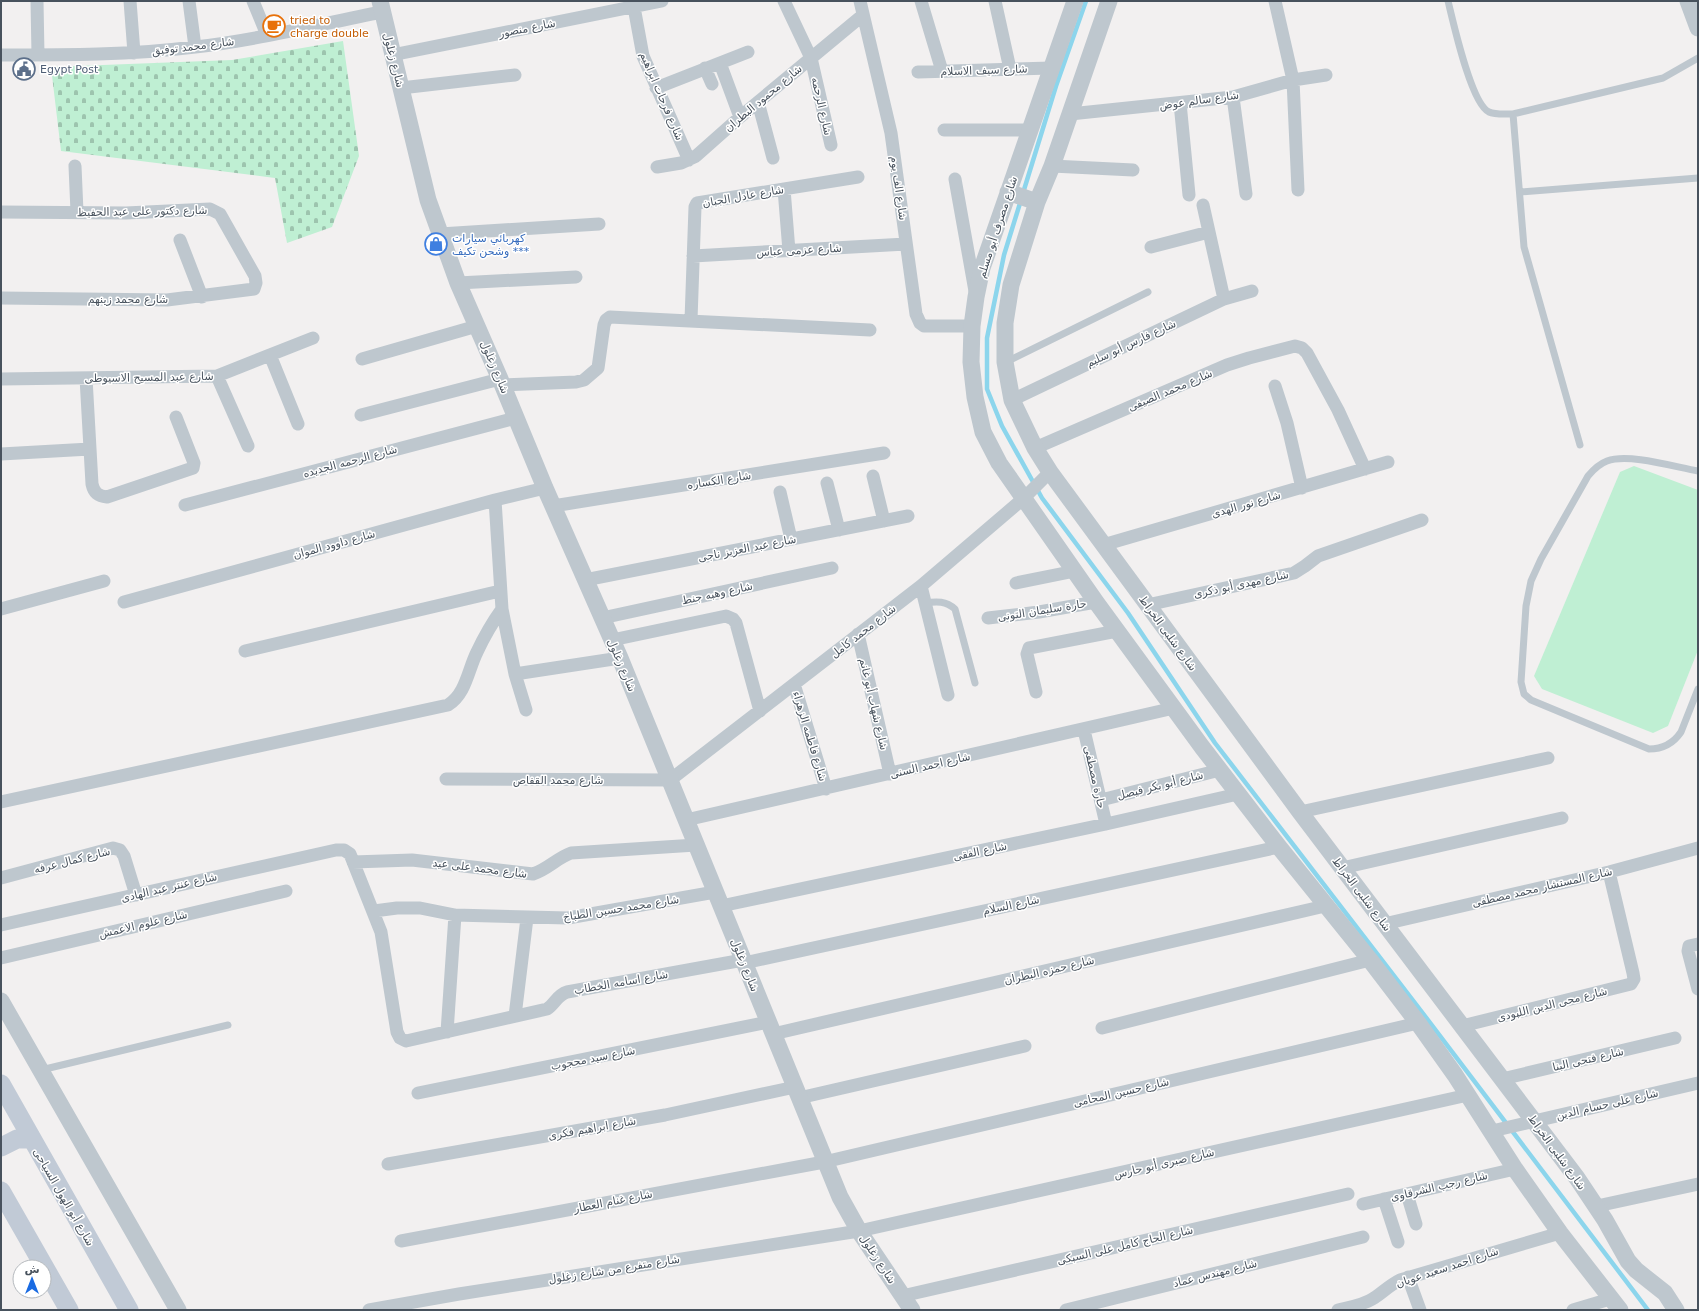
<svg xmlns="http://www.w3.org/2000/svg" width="1699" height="1311" viewBox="0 0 1699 1311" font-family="'DejaVu Sans','Noto Naskh Arabic',sans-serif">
	<defs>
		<pattern id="cemetery-stones" width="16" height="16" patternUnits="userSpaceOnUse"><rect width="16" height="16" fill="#bfefd3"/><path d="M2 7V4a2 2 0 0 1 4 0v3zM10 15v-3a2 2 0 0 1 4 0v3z" fill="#9dc4ae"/></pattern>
	</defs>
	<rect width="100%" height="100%" fill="#f2f0f0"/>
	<path fill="url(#cemetery-stones)" d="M343,41L359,156L332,227L287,243L275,178L61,151L51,67L232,60Z"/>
	<path fill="#bfefd3" d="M1634,466L1698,490V650L1668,726L1653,733L1542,689L1534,676L1620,472Z"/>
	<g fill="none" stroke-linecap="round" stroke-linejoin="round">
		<path stroke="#8cd5ec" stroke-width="4.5" d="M1023,193L1056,86L1086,1
			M1021,200L1004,255L987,338V389L1002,426L1042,498L1128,613L1215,743L1415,1003L1648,1310"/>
		<path stroke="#bec7ce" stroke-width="7" d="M1448,1C1453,21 1471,104 1489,112C1495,115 1506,114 1513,114L1663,78L1698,58
			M1513,114L1524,247L1580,445
			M1520,192L1698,178
			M1006,362L1148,292
			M1698,471C1675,467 1629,453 1607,461C1599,464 1593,470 1588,476L1541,559L1531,581L1526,606L1521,682L1524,694L1531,700L1649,749C1663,749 1673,744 1681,732L1698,689
			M925,603C937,601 946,601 955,609L975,683
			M41,1070L228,1025"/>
		<path stroke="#bec7ce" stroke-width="13" d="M37,1L38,55
			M130,1L134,53
			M189,1L195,47
			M253,1L267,35
			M784,1L811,58L831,145
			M860,1L891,133L916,314L920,323L924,326H972
			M921,1L942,71
			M995,1L1010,69
			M1275,1L1293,80L1298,190
			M634,7L643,56L689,160
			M1,55C66,55 130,55 195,47C258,40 320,24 382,12
			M392,55L662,1
			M720,63L740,117
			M705,68L712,84
			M918,72L1051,68
			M401,88L515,75
			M656,88L748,52
			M1233,97L1246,194
			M758,102L773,158
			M1180,103L1189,195
			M1070,114L1233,97L1293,80L1326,75
			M944,130H1030
			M75,166L77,212
			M1052,166L1133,170
			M657,167L681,163L696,156L740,117L863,15
			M955,179L975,291
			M784,189L789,251
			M1203,205L1224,299
			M1,212L126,213L210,209L220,214L255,276L256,283L254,289L167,300L1,298
			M440,234L599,224
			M180,240L202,297
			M1151,247L1209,232
			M693,256L906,244
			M458,283L576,277
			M691,320L695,207L697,203L858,177
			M270,355L298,424
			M362,359L477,326
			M217,376L248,446
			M86,378L92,484C94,493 98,496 107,497L193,468L194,463L176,417
			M1,379L217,376L313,338
			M503,385L576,382L584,380L598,368L604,325L606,320L610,317L870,330
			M1275,386L1287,423L1302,488
			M1012,400L1224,299L1252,291
			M361,415L500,379
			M1035,448L1227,365L1249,358L1295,346L1302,348L1307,353L1338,410L1365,469
			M1,454L90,449
			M873,476L884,521
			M827,483L839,530
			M780,492L791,539
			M495,500L502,609L515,674L526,710
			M185,505L516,418
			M553,506L884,453
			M1103,545L1388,462
			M585,580L908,516
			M1016,583L1075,571
			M921,586L948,695
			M124,602L495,500L545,488
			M1147,605L1294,573L1305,566L1318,556L1422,520
			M1,609L104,581
			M602,618L832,568
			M988,618L1039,612L1096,602
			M858,634L890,774
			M612,640L726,616L733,619L736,623L760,711
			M245,651L500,591
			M515,674L620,658
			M794,684L826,789
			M1036,692L1027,654L1029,648L1117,631
			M1084,730L1106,824
			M446,779L670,780L921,586L1024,498L1050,472
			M1101,800L1220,770
			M1,802L448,705C466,694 468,670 477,652C484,637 492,623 502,609
			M1300,812L1548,758
			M686,820L1174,708
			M353,862L412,860L533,874C548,869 557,858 571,853L696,845
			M1342,868L1562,818
			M1,878L113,848L120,850L124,856L136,895
			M721,906L1106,824L1238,794
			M374,911L397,908H420L455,915L568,918L715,892
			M1384,924L1609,872L1698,848
			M1,925L336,850H344L350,854L381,932L397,1032L400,1038L406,1041L547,1009C555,1004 557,995 567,992L743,960
			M1698,944L1689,946L1688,951L1698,989
			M1,958L286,891
			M744,963L1279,847
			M515,1016L527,918
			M1462,1026L1631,984L1634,979L1633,973L1609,872
			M1102,1028L1370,960
			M447,1032L455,915
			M773,1034L1325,906
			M1502,1079L1675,1038
			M418,1093L768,1022
			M799,1098L1025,1046
			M1492,1131L1698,1083
			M388,1164L665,1115L795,1087
			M1407,1194L1416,1224
			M1384,1199L1398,1242
			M1363,1204L1515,1169
			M1597,1206L1698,1184
			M401,1241L824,1162L1418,1023
			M1408,1277L1420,1310
			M902,1296L1348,1194
			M369,1310L459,1294L859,1231L1468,1095
			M1066,1310L1363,1237
			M1338,1310C1350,1307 1364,1305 1374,1298C1383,1292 1390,1285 1400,1280L1560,1233
			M1573,1310L1610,1299"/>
		<path stroke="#bec7ce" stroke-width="17" d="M380,1L428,200L458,283L500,379L545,488L620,658L840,1197L859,1231L912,1310
			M1075,1L982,268L976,297L972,326L971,362L975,397L983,432L999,463L1096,602L1202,747L1279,847L1370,960L1418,1023L1455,1075L1515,1169L1560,1233L1620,1310
			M1109,1L1052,166L1037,202L1011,285L1005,323V362L1012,400L1035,448L1050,472L1300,812L1577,1178L1605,1220L1628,1261L1636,1270L1665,1293L1676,1310
			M1688,1L1698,28
			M1008,192L1037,202
			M1,1001L178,1310"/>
		<path stroke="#c1cad6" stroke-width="19" d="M1,1084L129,1310
			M1,1147L17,1139H31
			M1,1191L69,1310"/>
	</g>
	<defs>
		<g id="cafe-ring" transform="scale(1.15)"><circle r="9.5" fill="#fff" stroke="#e8710a" stroke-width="1.5"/><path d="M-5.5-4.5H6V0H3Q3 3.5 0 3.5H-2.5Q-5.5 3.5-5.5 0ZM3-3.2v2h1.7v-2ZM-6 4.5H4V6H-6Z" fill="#e8710a"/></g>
		<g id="civic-ring" transform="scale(1.15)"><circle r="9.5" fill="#fff" stroke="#5c6f8a" stroke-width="1.5"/><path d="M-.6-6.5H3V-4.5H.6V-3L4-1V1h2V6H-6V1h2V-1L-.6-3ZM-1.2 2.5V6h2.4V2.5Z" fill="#5c6f8a"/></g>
		<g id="shop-ring" transform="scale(1.15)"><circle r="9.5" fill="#fff" stroke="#3f7fe0" stroke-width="1.5"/><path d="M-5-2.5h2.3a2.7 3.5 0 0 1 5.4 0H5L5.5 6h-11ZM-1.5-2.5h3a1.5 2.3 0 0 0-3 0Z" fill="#3f7fe0"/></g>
	</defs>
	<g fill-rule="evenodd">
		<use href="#cafe-ring" x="274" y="26"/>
		<use href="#civic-ring" x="24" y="69"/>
		<use href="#shop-ring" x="436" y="244"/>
	</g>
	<g text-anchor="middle" stroke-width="3" stroke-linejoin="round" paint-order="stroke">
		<g font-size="11" fill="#c56008" stroke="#fff" text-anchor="start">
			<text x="290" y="24">tried to<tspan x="290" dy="13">charge double</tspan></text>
		</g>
		<g font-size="11" fill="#48525d" stroke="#fff">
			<text transform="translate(527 28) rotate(-11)" y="4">شارع منصور</text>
			<text transform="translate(193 46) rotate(-7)" y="4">شارع محمد توفيق</text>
			<text transform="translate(394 60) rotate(76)" y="4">شارع زغلول</text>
			<text transform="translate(984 70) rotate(-2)" y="4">شارع سيف الاسلام</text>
			<text transform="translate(662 96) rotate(67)" y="4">شارع فرحات ابراهيم</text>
			<text transform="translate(763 98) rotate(-40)" y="4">شارع محمود البطران</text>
			<text transform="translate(1199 100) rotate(-8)" y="4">شارع سالم عوض</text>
			<text transform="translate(822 106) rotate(77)" y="4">شارع الرحمه</text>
			<text transform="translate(899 188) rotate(82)" y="4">شارع الف يوم</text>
			<text transform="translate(743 196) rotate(-10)" y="4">شارع عادل الجبان</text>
			<text transform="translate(142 211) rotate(-1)" y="4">شارع دكتور على عبد الحفيظ</text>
			<text transform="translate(997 227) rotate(-72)" y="4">شارع مصرف أبو مسلم</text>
			<text transform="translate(799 250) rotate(-3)" y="4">شارع عزمى عباس</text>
			<text x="128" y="303">شارع محمد زينهم</text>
			<text transform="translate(1131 343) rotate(-25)" y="4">شارع فارس أبو سليم</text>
			<text transform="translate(495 367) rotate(67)" y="4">شارع زغلول</text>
			<text transform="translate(149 377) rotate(-1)" y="4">شارع عبد المسيح الاسيوطى</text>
			<text transform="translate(1170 390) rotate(-23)" y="4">شارع محمد الصيفى</text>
			<text transform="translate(350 461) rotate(-15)" y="4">شارع الرحمه الجديده</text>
			<text transform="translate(719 480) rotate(-9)" y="4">شارع الكساره</text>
			<text transform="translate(1246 504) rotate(-16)" y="4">شارع نور الهدى</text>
			<text transform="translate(334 544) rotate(-15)" y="4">شارع داوود الموان</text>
			<text transform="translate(747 548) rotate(-11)" y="4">شارع عبد العزيز ناجى</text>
			<text transform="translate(1241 584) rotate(-12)" y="4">شارع مهدى أبو ذكرى</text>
			<text transform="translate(717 593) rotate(-12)" y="4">شارع وهبه جنط</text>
			<text transform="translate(1042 610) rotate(-9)" y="4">حارة سليمان التونى</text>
			<text transform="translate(863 631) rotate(-38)" y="4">شارع محمد كامل</text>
			<text transform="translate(1168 633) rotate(54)" y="4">شارع شلبى الخراط</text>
			<text transform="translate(622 665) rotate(67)" y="4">شارع زغلول</text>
			<text transform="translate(874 704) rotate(77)" y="4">شارع شهاب أبو غانم</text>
			<text transform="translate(810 736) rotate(73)" y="4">شارع فاطمه الزهراء</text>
			<text transform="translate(930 765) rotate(-13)" y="4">شارع احمد السنى</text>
			<text transform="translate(1095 777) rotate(77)" y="4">حارة مصطفى</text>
			<text x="558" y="784">شارع محمد القفاص</text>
			<text transform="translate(1160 785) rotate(-14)" y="4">شارع أبو بكر فيصل</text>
			<text transform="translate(980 851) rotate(-12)" y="4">شارع الفقى</text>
			<text transform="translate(72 860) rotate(-14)" y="4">شارع كمال عرفه</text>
			<text transform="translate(480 868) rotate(7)" y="4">شارع محمد على عيد</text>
			<text transform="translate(169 887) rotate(-13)" y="4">شارع عنتر عبد الهادى</text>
			<text transform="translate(1542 887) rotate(-13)" y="4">شارع المستشار محمد مصطفى</text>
			<text transform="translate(1362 894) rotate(53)" y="4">شارع شلبى الخراط</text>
			<text transform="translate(1011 905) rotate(-12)" y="4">شارع السلام</text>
			<text transform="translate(621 908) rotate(-9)" y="4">شارع محمد حسين الطباخ</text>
			<text transform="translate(143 924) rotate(-13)" y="4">شارع علوم الاعمش</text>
			<text transform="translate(745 965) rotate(68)" y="4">شارع زغلول</text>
			<text transform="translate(1049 970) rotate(-13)" y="4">شارع حمزه البطران</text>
			<text transform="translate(621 982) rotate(-10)" y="4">شارع اسامه الخطاب</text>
			<text transform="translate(1552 1004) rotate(-14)" y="4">شارع محى الدين اللبودى</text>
			<text transform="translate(593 1058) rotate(-11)" y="4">شارع سيد محجوب</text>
			<text transform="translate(1588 1059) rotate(-13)" y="4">شارع فتحى البنا</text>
			<text transform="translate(1121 1092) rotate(-13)" y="4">شارع حسين المحامى</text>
			<text transform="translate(1607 1104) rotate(-13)" y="4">شارع على حسام الدين</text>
			<text transform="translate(592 1128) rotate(-10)" y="4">شارع ابراهيم فكرى</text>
			<text transform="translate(1557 1152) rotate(54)" y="4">شارع شلبى الخراط</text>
			<text transform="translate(1164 1163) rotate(-13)" y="4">شارع صبرى أبو حارس</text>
			<text transform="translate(1439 1186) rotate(-13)" y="4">شارع رجب الشرقاوى</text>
			<text transform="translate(64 1197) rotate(60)" y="4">شارع أبو الهول السياحى</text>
			<text transform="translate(613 1201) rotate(-11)" y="4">شارع غنام العطار</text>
			<text transform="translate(1125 1245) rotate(-13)" y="4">شارع الحاج كامل على السبكى</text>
			<text transform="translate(878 1259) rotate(57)" y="4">شارع زغلول</text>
			<text transform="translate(1447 1267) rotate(-18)" y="4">شارع احمد سعيد عويان</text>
			<text transform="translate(614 1269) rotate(-9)" y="4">شارع متفرع من شارع زغلول</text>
			<text transform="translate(1215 1273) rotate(-14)" y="4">شارع مهندس عماد</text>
		</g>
		<g font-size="11" fill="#4e5e75" stroke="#fff" text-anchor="start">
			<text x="40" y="73">Egypt Post</text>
		</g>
		<g font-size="11" fill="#366cbe" stroke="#fff" text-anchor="start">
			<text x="452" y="242">كهربائي سيارات<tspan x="452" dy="13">وشحن تكيف ***</tspan></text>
		</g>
	</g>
	<rect width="1699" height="1311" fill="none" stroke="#48525d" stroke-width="4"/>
	<g transform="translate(32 1279)"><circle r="19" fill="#ffffff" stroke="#b6babe"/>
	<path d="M0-3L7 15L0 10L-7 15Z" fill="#1a6be2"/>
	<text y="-6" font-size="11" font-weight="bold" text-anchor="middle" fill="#48525d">ش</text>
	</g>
</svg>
